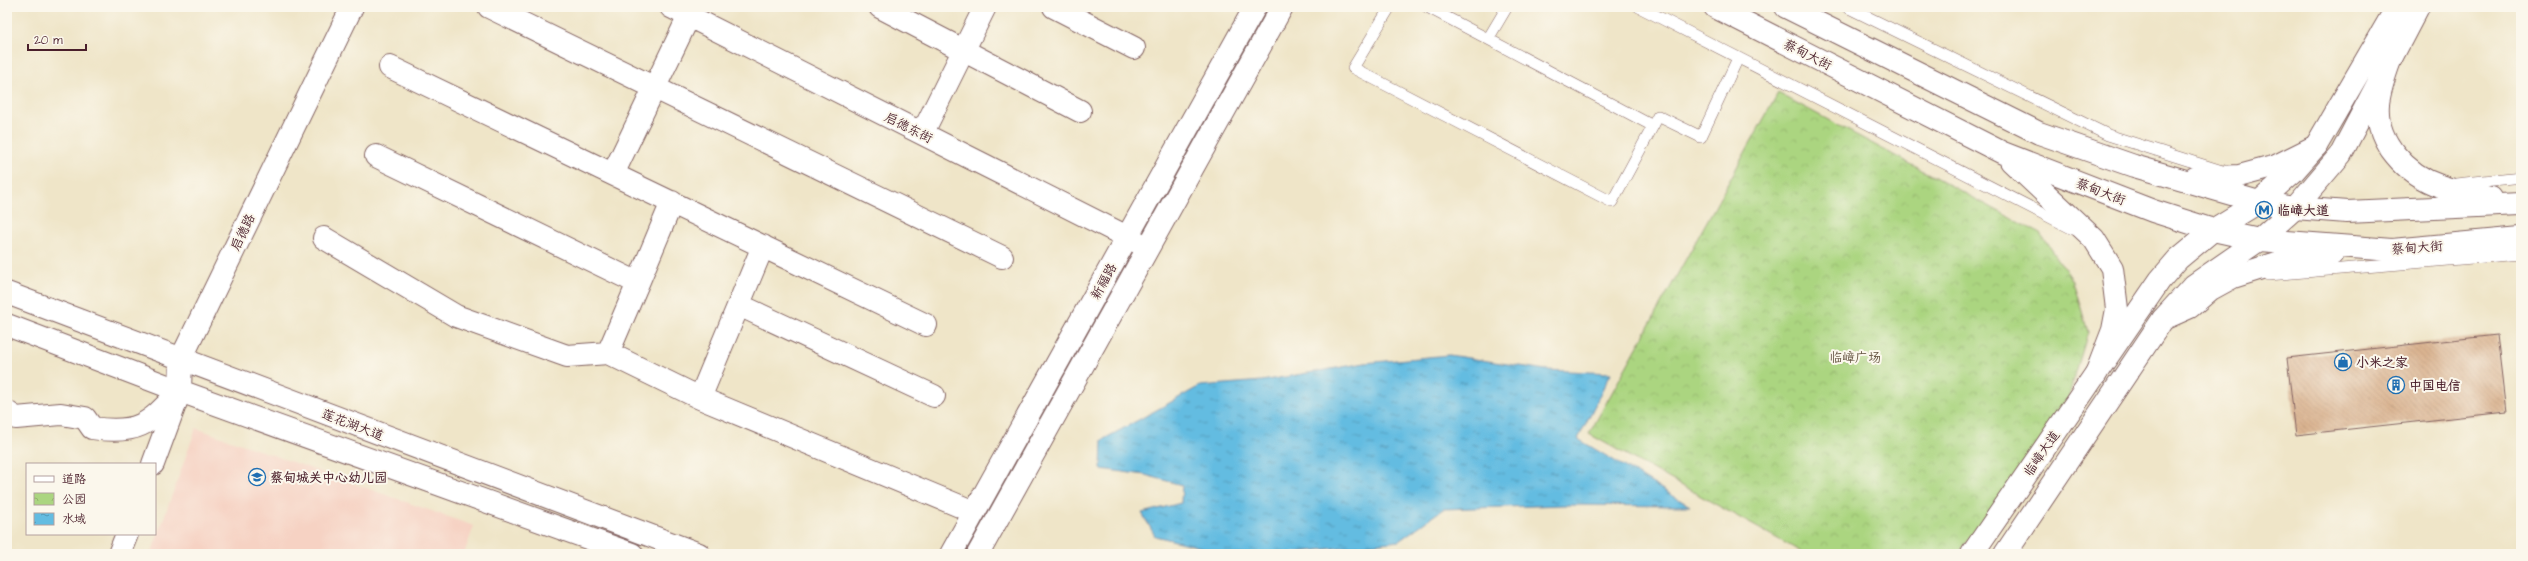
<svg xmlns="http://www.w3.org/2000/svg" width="2528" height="561" viewBox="0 0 2528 561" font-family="'Architects Daughter','LXGW WenKai TC',sans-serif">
	<defs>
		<pattern id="park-crowns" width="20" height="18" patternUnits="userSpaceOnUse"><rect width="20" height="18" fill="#abd580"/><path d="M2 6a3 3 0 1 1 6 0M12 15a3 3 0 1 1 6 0" fill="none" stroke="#95b66f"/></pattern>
		<pattern id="water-ripples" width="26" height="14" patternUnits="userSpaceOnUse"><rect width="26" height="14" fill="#63bce1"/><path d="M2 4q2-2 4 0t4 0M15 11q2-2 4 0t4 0" fill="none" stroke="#5498b7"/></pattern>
		<pattern id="building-back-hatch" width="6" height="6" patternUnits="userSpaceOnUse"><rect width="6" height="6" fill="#dab491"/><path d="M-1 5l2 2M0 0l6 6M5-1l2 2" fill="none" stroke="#bd9a7d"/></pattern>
	</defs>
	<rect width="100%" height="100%" fill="#fbf7ec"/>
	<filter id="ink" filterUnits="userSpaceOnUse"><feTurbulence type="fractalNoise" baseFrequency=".025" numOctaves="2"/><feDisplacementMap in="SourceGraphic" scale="8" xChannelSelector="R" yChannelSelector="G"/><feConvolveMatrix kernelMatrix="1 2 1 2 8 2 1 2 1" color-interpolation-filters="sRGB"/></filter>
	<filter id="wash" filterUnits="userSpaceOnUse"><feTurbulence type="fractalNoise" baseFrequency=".012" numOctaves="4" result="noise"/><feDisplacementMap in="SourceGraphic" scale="16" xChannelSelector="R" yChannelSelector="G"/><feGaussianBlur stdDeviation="0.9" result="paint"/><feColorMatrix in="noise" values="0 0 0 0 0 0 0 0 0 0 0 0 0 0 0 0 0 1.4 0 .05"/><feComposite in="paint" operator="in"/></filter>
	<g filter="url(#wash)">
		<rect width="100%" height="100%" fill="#efe5c8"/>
		<path fill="#f6d2c3" d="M196,428L474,526L464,554H151Z"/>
		<path fill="url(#park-crowns)" stroke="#7a7a56" d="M1778,93L2041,234L2073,281L2088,332L2068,399L2019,474L1958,554H1805L1589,434Z"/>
		<path fill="url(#water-ripples)" stroke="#566e86" d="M1449,355L1546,370L1611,373L1578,439L1690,506L1564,505L1443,509L1399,541L1282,554H1229L1155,536L1142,513L1181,503L1182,485L1145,475L1101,469L1102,440L1200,386L1262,381L1365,363Z"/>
		<g id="blocks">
			<path fill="url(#building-back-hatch)" d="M2497,335L2506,412L2296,435L2287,358Z"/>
		</g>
	</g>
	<g filter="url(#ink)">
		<use href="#blocks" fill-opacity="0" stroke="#846462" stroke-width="1"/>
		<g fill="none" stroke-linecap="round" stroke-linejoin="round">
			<g stroke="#846462" stroke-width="12">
				<path id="service" d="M1390,7L1353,68L1612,202L1653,126L1488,39L1507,7
					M1427,7L1488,39
					M1639,7L2073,229
					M1847,7L2108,135L2222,171
					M1653,126L1658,116L1701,137L1738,58
					M2456,184L2521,177
					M2268,275L2521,254"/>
			</g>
			<g stroke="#846462" stroke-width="24">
				<path id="minor" d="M489,7L1002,257
					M671,7L1145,246
					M880,7L1080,111
					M1054,7L1134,48
					M390,67L926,325
					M917,131L927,124L985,7
					M376,156L638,283L608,353
					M613,174L689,16
					M324,238L456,316L567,356L608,353L700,398L763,246
					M638,283L672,202
					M739,305L934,396
					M700,398L974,512
					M7,412L16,418L61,414L85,418L92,428C140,435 149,423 180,391"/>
			</g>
			<g stroke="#846462" stroke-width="24">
				<path id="tertiary" d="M7,293L699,554
					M7,325L180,391L632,554
					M153,464L180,391L181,359L352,7
					M119,554L127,534
					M951,554L1255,7
					M978,554L1282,7
					M1972,554L2160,280L2178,259L2213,230L2259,202L2293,172L2316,146L2397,7
					M2005,554L2163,319L2194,285L2259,240L2295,208L2341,154L2418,7"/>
			</g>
			<g stroke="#846462" stroke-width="24">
				<path id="primary" d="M1715,7L2003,153L2153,211L2213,230L2259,240L2392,250L2521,238
					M1786,7L2039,133L2134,166L2259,202L2295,208L2347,212L2521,204
					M2393,52C2387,69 2380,86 2378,104C2375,142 2407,175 2440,186C2456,192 2474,194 2491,198
					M2011,161L2094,239L2112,268L2117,309L2113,330L2096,374
					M2195,178L2239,176L2276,166L2316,146
					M2163,319L2190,307L2211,289L2233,277L2277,263L2332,254"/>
			</g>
			<use href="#service" stroke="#fff" stroke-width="11"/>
			<use href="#minor" stroke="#fff" stroke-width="22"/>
			<use href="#tertiary" stroke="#fff" stroke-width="22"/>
			<use href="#primary" stroke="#fff" stroke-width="22"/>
		</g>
	</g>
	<defs>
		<g id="metro-ring" transform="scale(0.9)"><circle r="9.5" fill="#fbf7ec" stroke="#1f6fb2" stroke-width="1.5"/><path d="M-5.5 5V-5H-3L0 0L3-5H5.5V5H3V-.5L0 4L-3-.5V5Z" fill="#1f6fb2"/></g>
		<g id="shop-ring" transform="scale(0.9)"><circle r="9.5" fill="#fbf7ec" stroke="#1f6fb2" stroke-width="1.5"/><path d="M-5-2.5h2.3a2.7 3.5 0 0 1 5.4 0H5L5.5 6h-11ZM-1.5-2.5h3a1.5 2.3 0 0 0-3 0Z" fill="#1f6fb2"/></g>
		<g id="building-ring" transform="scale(0.9)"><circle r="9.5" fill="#fbf7ec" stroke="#1f6fb2" stroke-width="1.5"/><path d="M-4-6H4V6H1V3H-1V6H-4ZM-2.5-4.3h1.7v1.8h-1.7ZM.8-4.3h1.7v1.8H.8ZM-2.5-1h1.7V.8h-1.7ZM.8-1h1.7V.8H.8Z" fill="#1f6fb2"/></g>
		<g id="school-ring" transform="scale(0.9)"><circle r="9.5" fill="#fbf7ec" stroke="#1f6fb2" stroke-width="1.5"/><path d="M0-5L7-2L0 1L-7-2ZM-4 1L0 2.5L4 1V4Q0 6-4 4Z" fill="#1f6fb2"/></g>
	</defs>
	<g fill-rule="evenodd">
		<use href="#metro-ring" x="2264" y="210"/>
		<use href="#shop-ring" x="2343" y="362"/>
		<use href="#building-ring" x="2396" y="385"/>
		<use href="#school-ring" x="257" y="477"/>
	</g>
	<g text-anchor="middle" stroke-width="4" stroke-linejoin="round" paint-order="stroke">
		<g font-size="13" fill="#4a1f2b" stroke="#fbf7ec">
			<text transform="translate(1808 54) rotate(27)" y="5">蔡甸大街</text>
			<text transform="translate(909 127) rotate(27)" y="5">启德东街</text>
			<text transform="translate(2101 191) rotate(21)" y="5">蔡甸大街</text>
			<text transform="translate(242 232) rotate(-64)" y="5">启德路</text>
			<text transform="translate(2417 247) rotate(-4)" y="5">蔡甸大街</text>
			<text transform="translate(1103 281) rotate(-61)" y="5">新福路</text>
			<text transform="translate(353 424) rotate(21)" y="5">莲花湖大道</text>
			<text transform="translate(2041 453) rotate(-55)" y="5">临嶂大道</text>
		</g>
		<g font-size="13" font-weight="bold" fill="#4a1f2b" stroke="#fbf7ec" text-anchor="start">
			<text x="2277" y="215">临嶂大道</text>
			<text x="2356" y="367">小米之家</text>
			<text x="2409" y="390">中国电信</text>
			<text x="270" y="482">蔡甸城关中心幼儿园</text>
		</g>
		<g font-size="13" fill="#675644" stroke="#fbf7ec">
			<text x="1855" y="362">临嶂广场</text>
		</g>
	</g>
	<rect width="2528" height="561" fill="none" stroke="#fbf7ec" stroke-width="24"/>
	<rect x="26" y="463" width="130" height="72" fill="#fbf7ec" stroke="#b4a19f"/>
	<rect x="34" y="476" width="20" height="6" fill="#ffffff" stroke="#b4a19f"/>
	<text x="62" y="483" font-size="12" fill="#4a1f2b">道路</text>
	<rect x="34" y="493" width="20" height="12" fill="url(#park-crowns)" stroke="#b4a19f"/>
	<text x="62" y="503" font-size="12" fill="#4a1f2b">公园</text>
	<rect x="34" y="513" width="20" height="12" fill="url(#water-ripples)" stroke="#b4a19f"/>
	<text x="62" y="523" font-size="12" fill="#4a1f2b">水域</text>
	<path d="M28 44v6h58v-6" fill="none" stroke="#4a1f2b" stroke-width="2"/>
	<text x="34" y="44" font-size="12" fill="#4a1f2b" stroke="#fbf7ec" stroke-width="3" paint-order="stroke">20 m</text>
</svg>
